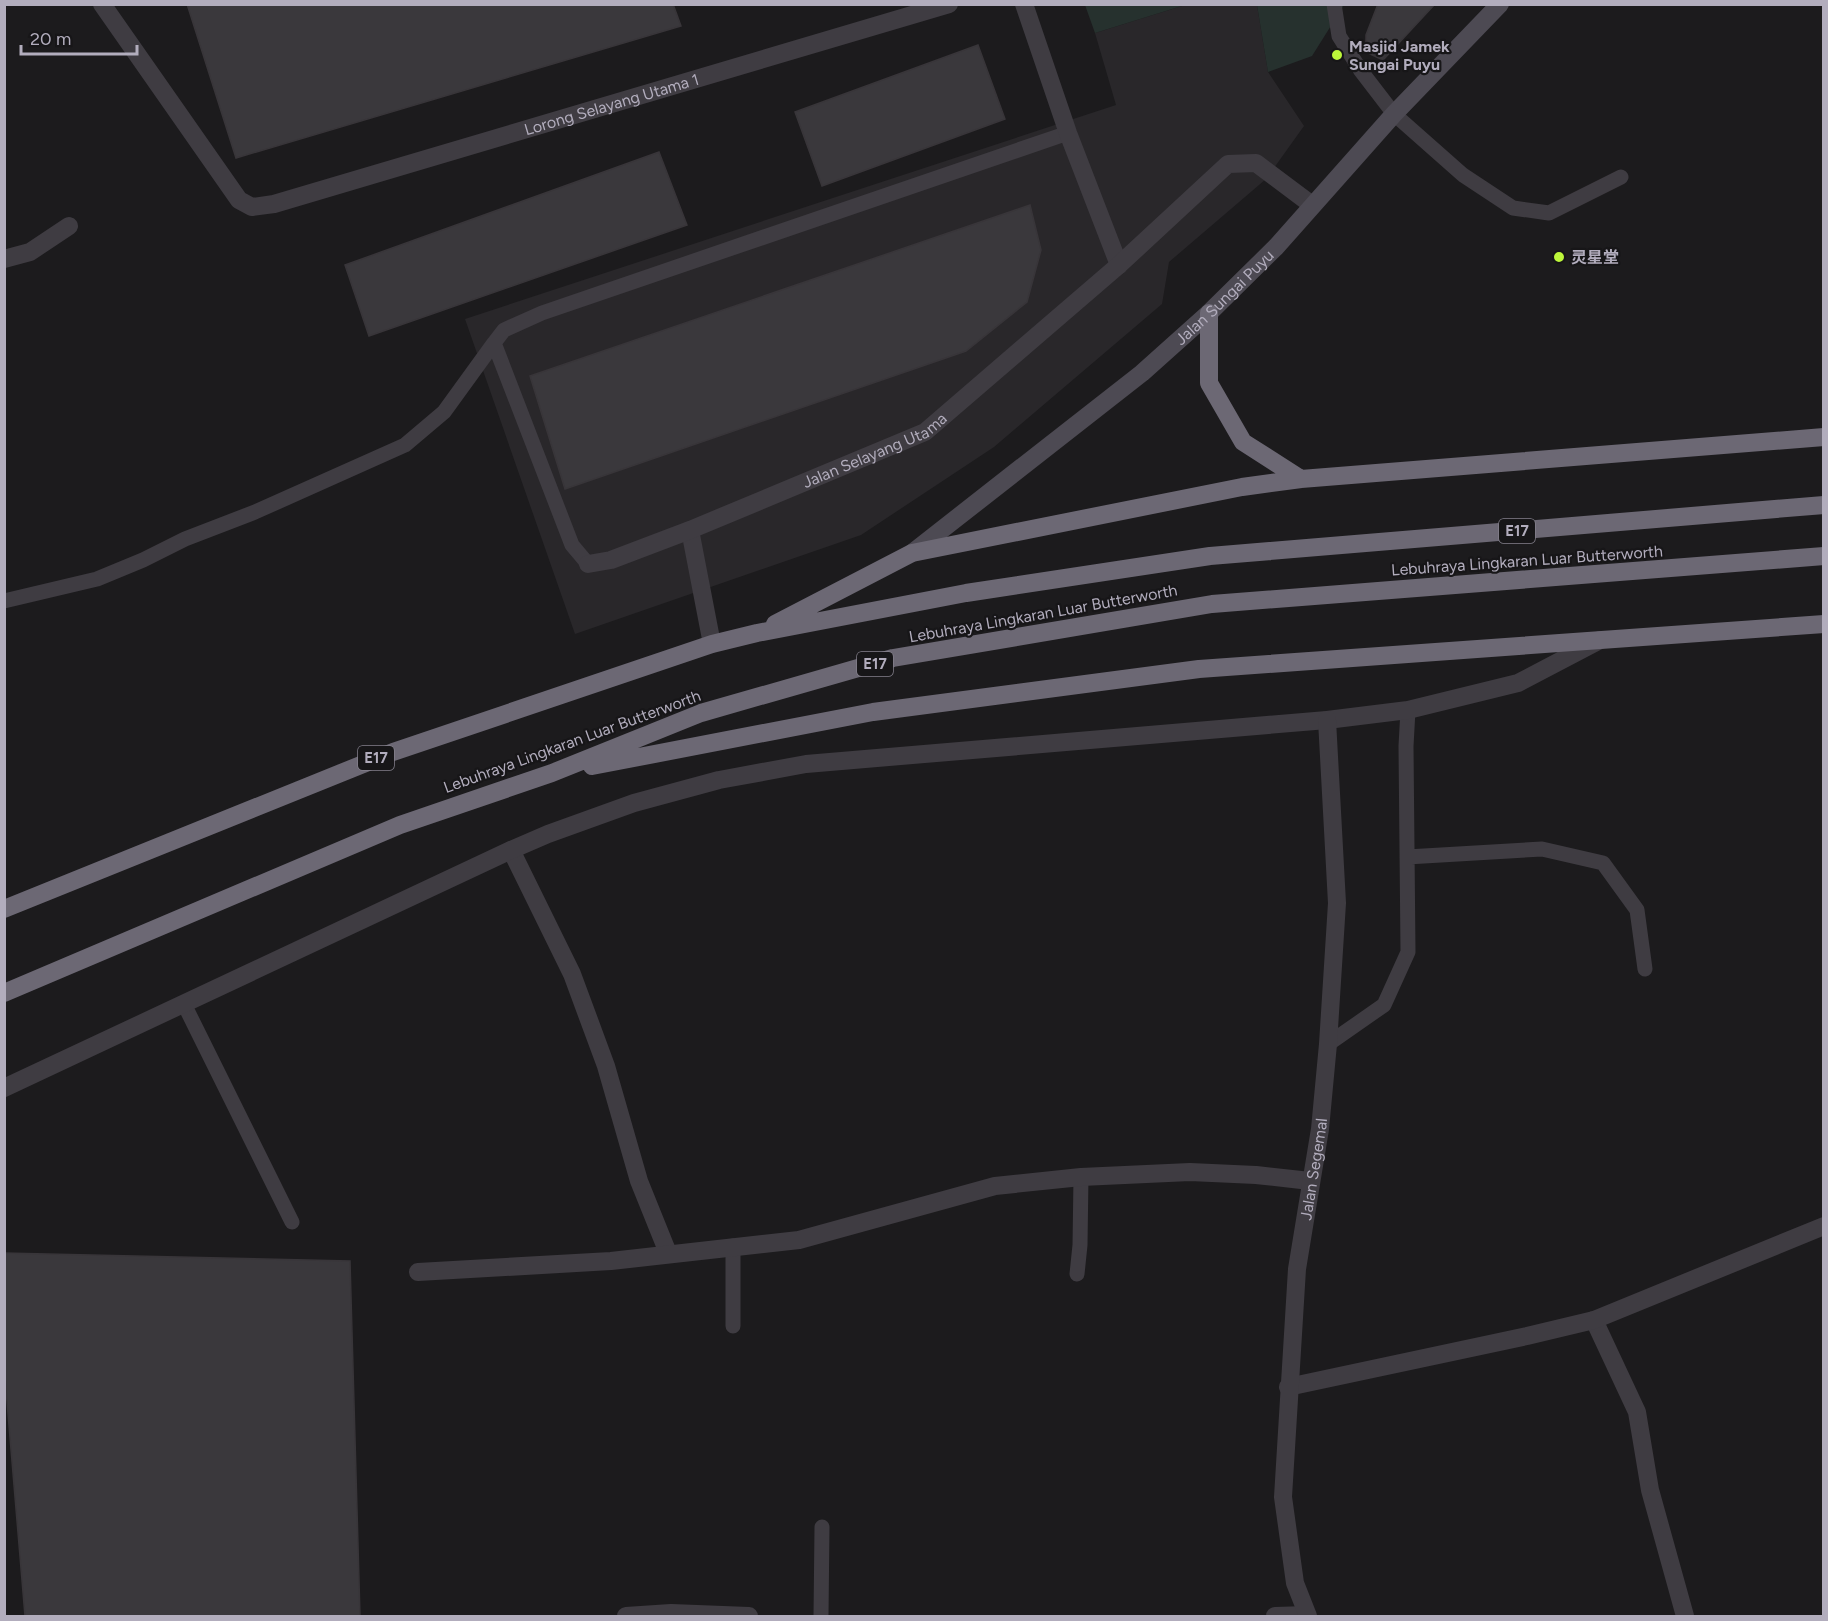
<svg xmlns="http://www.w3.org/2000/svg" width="1828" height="1621" viewBox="0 0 1828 1621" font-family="Figtree,'Noto Sans SC',sans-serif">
	<rect width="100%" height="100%" fill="#1c1b1d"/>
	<path fill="#29272a" d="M1185,5H1257L1268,72L1304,126L1266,179L1169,262L1162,304L994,447L861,535L575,634L465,319L1116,105L1095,33Z"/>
	<path fill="#26312e" d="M1085,5V4L1185,5L1095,33Z
		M1257,5H1344L1312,56L1268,72Z"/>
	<path fill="#3a383c" stroke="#383539" stroke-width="1.5" d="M187,4H673L681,26L236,158Z
		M1378,4H1435L1383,60L1366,52V35Z
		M978,45L1005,119L822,186L795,112Z
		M659,152L687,225L369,336L345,265Z
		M1030,205L1041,250L1027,302L966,351L565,489L530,376Z
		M4,1253L350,1261L360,1616H25L4,1366Z"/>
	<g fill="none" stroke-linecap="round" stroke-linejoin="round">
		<path stroke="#3f3c42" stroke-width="15" d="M1334,4L1339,36L1361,71L1394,114L1463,175L1513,208L1549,213L1621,177
			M588,564L572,545L494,343L504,330L542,313L1068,133
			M4,601L97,579L143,560L185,539L255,512L405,445L444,412L494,343
			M1407,857L1542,849L1603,863L1637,910L1645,969
			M184,1004L292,1222
			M1328,1044L1384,1005L1408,952L1406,746L1408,710
			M733,1246V1326
			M1077,1274L1080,1245L1081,1177
			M821,1616L822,1527"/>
		<g stroke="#3f3c42" stroke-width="18">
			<path id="s1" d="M102,4L239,200L252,207L274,204L949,4"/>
			<path d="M1024,4L1068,133L1119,265"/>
			<path d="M4,259L30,252L69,226"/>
			<path d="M690,530L712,644"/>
			<path id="s2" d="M588,564L611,560L690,530L925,432L1119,265L1228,164L1256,163L1312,205"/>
			<path d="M511,850L572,974L606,1066L639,1181L668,1253"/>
			<path d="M4,1088L511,850L548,834L634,803L719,780L806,764L1327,720L1408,710L1518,683L1600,640"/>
			<path d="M418,1272L611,1261L799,1240L995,1186L1081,1177L1190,1172L1256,1175L1310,1181"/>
			<path d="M1594,1320L1637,1412L1650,1490L1685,1616"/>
			<path d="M1288,1387L1527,1336L1594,1320L1824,1226"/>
			<path d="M626,1616L671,1613L749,1616"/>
			<path d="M1275,1616L1307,1615"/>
			<path id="s3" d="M1308,1616L1295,1583L1283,1497L1297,1269L1320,1129L1328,1044L1337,903L1327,720"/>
		</g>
		<path stroke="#4d4a53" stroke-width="18" id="s4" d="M912,553L1142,373L1209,313L1276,247L1394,114L1500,4"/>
		<path stroke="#6c6874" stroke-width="18" d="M1209,313V383L1243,442L1301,479
			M775,624L912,553L1242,487L1301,479L1824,437
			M592,766L873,712L1199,669L1824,624
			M4,909L393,752L712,644L757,633L966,593L1210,556L1824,505
			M4,993L400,825L552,773L701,713L893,658L1212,604L1824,556"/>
	</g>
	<g fill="#bdf73a" stroke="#171618" stroke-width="2">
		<circle cx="1337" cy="55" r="6"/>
		<circle cx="1559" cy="257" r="6"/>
	</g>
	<g text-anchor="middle" stroke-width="4.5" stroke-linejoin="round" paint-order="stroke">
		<g fill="#171618" stroke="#84808c" stroke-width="1.5">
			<rect x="1499" y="519" width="36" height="24" rx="4.5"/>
			<rect x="857" y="652" width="36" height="24" rx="4.5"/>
			<rect x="358" y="746" width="36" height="24" rx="4.5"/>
		</g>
		<g font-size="15" font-weight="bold" fill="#b2adbd">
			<text x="1517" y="536">E17</text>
			<text x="875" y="669">E17</text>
			<text x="376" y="763">E17</text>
		</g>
		<g font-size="16" font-weight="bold" fill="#b2adbd" stroke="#171618" text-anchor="start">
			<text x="1349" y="52">Masjid Jamek<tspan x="1349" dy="18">Sungai Puyu</tspan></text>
			<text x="1571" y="263">灵星堂</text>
		</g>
		<g font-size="16" fill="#b2adbd" stroke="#171618">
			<text dy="6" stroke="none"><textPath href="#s1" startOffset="628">Lorong Selayang Utama 1</textPath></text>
			<text dy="6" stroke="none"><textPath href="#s4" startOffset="404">Jalan Sungai Puyu</textPath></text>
			<text dy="6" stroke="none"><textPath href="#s2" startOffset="309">Jalan Selayang Utama</textPath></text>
			<text transform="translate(1527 560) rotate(-4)" y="6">Lebuhraya Lingkaran Luar Butterworth</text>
			<text transform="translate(1043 613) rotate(-10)" y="6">Lebuhraya Lingkaran Luar Butterworth</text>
			<text transform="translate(572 741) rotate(-20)" y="6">Lebuhraya Lingkaran Luar Butterworth</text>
			<text dy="6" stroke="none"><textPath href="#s3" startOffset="452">Jalan Segemal</textPath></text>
		</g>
	</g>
	<rect width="1828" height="1621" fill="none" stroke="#b2adbd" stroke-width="12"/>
	<path d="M21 45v9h116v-9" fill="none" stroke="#b2adbd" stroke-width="3"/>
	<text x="30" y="45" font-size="18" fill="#b2adbd" stroke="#171618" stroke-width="4.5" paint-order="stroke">20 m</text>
</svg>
